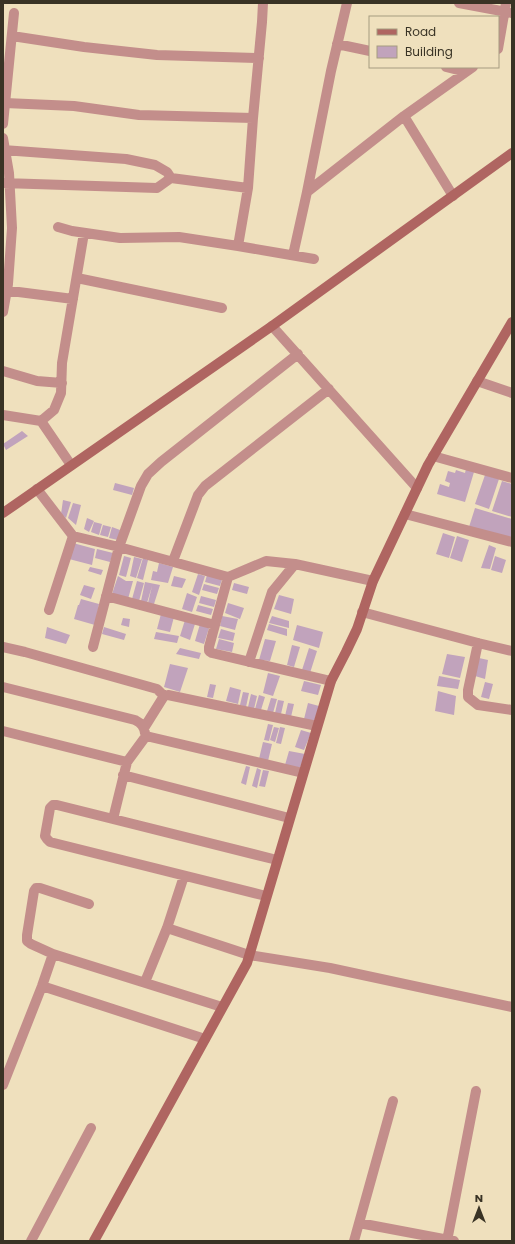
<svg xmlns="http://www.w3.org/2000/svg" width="515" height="1244" viewBox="0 0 515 1244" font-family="Poppins,sans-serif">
	<rect width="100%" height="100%" fill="#efe0bd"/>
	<path fill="#c1a3bc" d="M22,431L28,436L6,450L3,444Z
		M466,469L474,472L465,502L437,494L440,484L449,487L450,483L445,481L448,471L455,473L456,470L465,473Z
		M485,475L499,479L489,509L475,504Z
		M502,481L512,484V517L492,511Z
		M115,483L134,488L132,495L113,490Z
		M63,500L71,502L66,518L61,514Z
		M73,503L81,505L76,525L68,518Z
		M475,508L512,519V539L469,527Z
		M87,518L94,521L89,532L84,529Z
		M94,522L102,524L99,535L91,532Z
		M103,525L111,527L108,537L100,535Z
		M112,527L120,530L118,540L109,538Z
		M443,533L455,537L449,558L436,554Z
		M457,536L469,540L462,562L450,558Z
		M73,543L95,549L92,565L69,559Z
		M489,545L496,548L490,569L481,568Z
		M97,549L113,553L110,562L95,558Z
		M124,556L131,558L126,577L119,575Z
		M495,556L506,560L502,573L491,570Z
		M134,557L142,559L136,578L130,576Z
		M143,558L148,560L143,580L137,578Z
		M159,563L173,567L168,583L151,580L153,571L157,572Z
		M90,567L103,570L101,575L88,571Z
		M198,574L205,576L199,595L192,592Z
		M207,575L222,579L220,586L205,582Z
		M118,576L126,581H133L128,599L112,594Z
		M174,576L186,579L182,588L171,586Z
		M137,581L144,583L139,601L132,599Z
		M145,582L160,585L154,604L148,603L152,586L147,603L141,601Z
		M234,583L249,587L247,594L232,590Z
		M204,584L219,588L217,594L202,590Z
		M84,585L95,588L91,599L80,595Z
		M187,593L197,597L192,612L182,609Z
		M279,595L294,599L291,614L274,609Z
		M201,596L216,600L214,607L199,603Z
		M81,599L99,604L95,625L74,619L78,605H79Z
		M228,603L244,608L240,619L225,613Z
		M198,605L213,609L211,615L196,611Z
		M161,614L174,617L170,632L157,629Z
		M222,616L238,619L235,630L220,626Z
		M272,616L289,621V628L269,623Z
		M123,618L130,619L129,627L121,625Z
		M185,620L195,624L190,640L180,636Z
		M200,624L209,628L204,644L195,641Z
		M269,624L287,629V636L267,630Z
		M297,625L323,632L319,648L293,640Z
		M47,627L70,635L66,644L45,638Z
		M104,627L126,634L124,640L102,634Z
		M221,629L235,633L233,641L218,638Z
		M156,632L179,636L177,643L154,639Z
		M219,639L234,643L232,652L216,649Z
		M265,639L276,641L270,661L259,660Z
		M292,645L300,647L294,667L287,665Z
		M180,648L201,653L199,659L176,654Z
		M309,648L317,651L310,673L302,670Z
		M447,654L465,657L460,678L442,674Z
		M479,658L488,660L485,679L475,676Z
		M170,664L188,668L180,692L164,687Z
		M268,673L280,676L273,696L263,693Z
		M439,676L460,680L458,689L437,686Z
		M304,681L321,685L318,695L301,691Z
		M485,682L493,684L489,699L481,697Z
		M210,684L216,685L213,698L207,697Z
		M230,687L241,690L238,704L226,701Z
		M438,691L456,696L454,715L435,711Z
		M243,692L249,693L246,707L240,705Z
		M251,694L257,696L254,709L248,707Z
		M259,695L265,697L261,710L255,709Z
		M271,698L277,699L273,713L267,711Z
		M278,700L284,701L281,714L275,713Z
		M288,703L294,704L291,717L285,716Z
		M308,703L319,706L314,722L304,719Z
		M268,724L273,725L269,741L264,740Z
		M274,727L279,728L275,742L270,740Z
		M280,727L285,728L281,744L276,743Z
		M301,730L311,733L304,750L295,747Z
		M263,742L272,744L268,761L259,759Z
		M289,751L305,754L300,768L285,765Z
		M246,766L250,767L246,785L241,783Z
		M257,768L261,770L257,788L252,786Z
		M263,770L269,771L265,787L259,786Z"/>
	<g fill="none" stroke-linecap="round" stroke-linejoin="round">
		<path stroke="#c38e8b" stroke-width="10" d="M459,3L512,13
			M12,36L84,47L157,55L259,58
			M337,44L370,51
			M498,49L506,3
			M446,67L466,72
			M5,103L74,106L139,115L253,118L248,188L238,246L314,259
			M404,116L473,67
			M253,118L262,22L263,3
			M3,124L14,13
			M3,138L9,173L12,228L8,284L3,312
			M3,150L126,159L155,165L167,172L171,178
			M3,183L157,188L171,178L248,188
			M307,192L331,71L347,3
			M58,227L72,231L120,238L179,237L238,246
			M293,255L307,192L404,116L453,196
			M77,278L222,308
			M3,290L73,299
			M272,326L417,488
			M3,371L37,381L62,383
			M477,381L512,393
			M3,415L41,421L71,465
			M41,421L54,410L61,393L62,363L84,233
			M433,456L512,478
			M37,489L73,536L119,547L228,577L209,647V651L212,653L331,681
			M405,514L512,542
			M173,561L198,495L205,486L329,389
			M228,577L266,561L295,564
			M106,596L215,625
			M49,610L73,536
			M362,612L478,643L512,651
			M478,643L468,690V697L478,705L512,710
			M3,647L25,652L157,689L164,696
			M93,647L119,547L141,486L148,474L161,462L298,354
			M249,662L272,592L295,564L373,581
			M3,687L135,720C141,723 144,726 145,733
			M144,728L164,696L168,695L317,726
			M3,731L127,762
			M123,775L289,818
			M113,819L127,762L146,736L303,773
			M266,896L50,842L47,839L45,836L50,808L53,805H57L277,860
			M89,904L40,888H36L34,891L27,935V941L31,944L53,954L222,1007
			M167,928L249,955L330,968L512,1007
			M145,982L167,928L184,876
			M42,986L205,1039
			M3,1085L42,986L53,954
			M359,1223L454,1241
			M31,1241L91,1128
			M354,1241L393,1101
			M447,1241L476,1091"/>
		<path stroke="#af6561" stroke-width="10" d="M3,513L272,326L512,153
			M94,1241L247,963L331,681L346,652L357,629L373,581L428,465L512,322"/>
	</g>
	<rect width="515" height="1244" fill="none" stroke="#393325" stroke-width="8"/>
	<rect x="369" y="16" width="130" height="52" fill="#efe0bd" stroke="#a69b80"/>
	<rect x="377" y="29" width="20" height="6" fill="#af6561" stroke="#a69b80"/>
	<text x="405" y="36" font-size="12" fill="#393325">Road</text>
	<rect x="377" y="46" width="20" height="12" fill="#c1a3bc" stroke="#a69b80"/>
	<text x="405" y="56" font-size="12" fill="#393325">Building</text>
	<g transform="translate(479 1208)" stroke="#efe0bd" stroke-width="3" paint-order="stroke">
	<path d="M0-3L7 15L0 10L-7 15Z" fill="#393325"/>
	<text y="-6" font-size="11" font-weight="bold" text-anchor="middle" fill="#393325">N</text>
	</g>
</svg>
